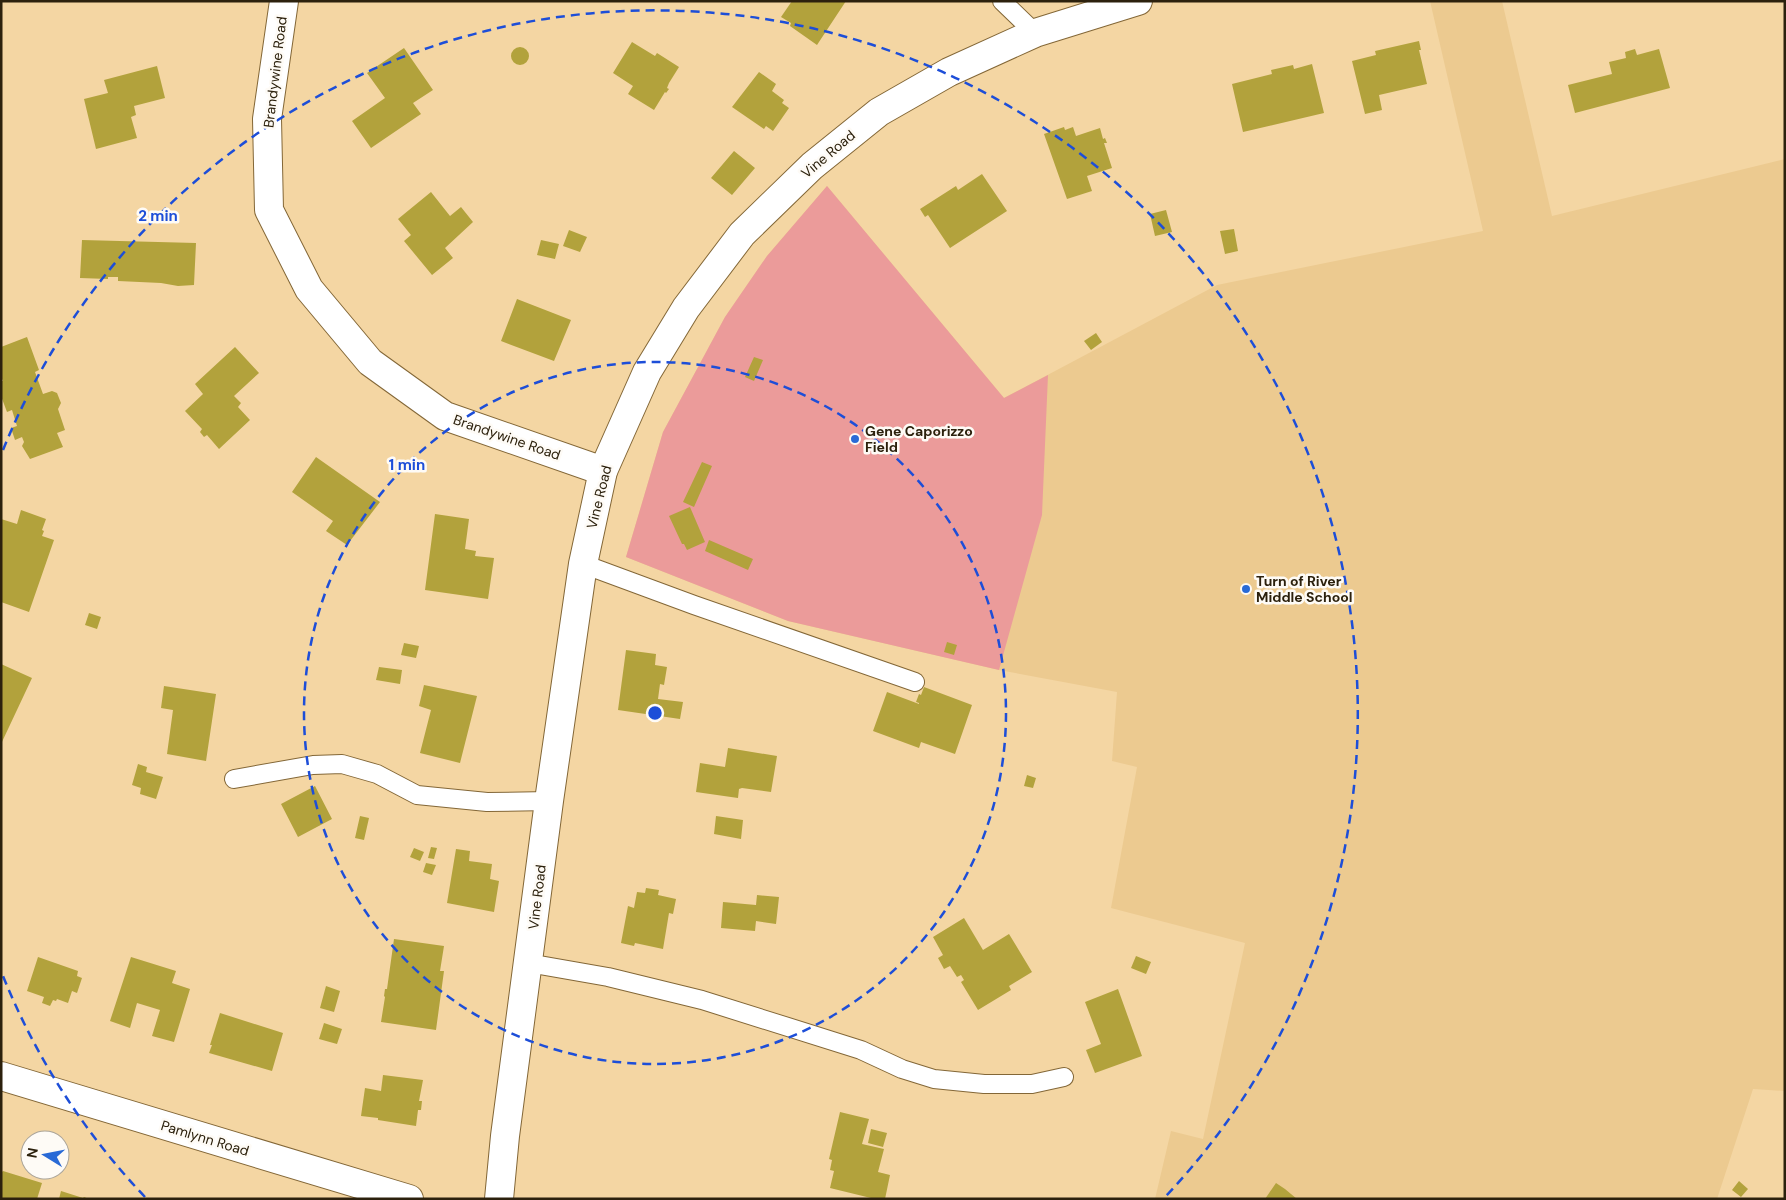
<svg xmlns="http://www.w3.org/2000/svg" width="1786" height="1200" viewBox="0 0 1786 1200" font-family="'DM Sans',sans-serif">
	<rect width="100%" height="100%" fill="#f4d6a3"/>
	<path fill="#ecca90" d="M1430,1H1502L1552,216L1785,159V1091L1753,1089L1717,1199H1155L1171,1131L1203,1139L1245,943L1111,908L1137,767L1112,761L1117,692L999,670L788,621L626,557L663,432L725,317L767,256L827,186L1004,398L1217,285L1483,231Z"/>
	<path fill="#eb9b9a" d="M827,186L1004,398L1048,375L1042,515L999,670L788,621L626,557L663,432L725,317L767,256Z"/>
	<path fill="#b2a23c" d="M792,1H846L817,45L790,26L791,23L781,17Z
		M1419,41L1421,50H1419L1427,84L1379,95L1382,110L1365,114L1352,61L1376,55L1375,51Z
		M632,42L655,56L657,53L679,67L669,83L667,88L669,89L666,93L665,92L654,110L628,94L633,86L613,73Z
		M511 56a9 9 0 1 1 18 0a9 9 0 1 1-18 0Z
		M404,48L433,90L413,103L421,114L371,148L352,121L385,98L367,73Z
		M1635,49L1637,55L1659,49L1670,88L1575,113L1568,85L1612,74L1609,62L1626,58L1625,52Z
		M1312,64L1324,113L1243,132L1232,84L1272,74L1271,70L1293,65L1294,69Z
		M157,66L165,98L134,106L136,115L131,117L137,138L96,149L84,99L108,93L104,80Z
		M759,72L776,84L772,91L784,100L782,103L789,108L773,131L766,126L764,129L732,107Z
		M1064,127L1065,130L1073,127L1076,136L1100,128L1103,139L1105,138L1107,143H1104L1112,168L1087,176L1092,191L1067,199L1044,134Z
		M734,151L755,168L732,195L711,178Z
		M982,174L1007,211L950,248L928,215L925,217L920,209L956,186L958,190Z
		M431,192L450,216L461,207L473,222L445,248L453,258L432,275L404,241L411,235L398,219Z
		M1166,210L1172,232L1155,236L1150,214Z
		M1234,229L1238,251L1225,254L1220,231Z
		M569,230L587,237L580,252L563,246Z
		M82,240L196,243L194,285L178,286L161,283L118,281V277H108V279L80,278Z
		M541,240L559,244L555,259L537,255Z
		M517,299L571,320L554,361L501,341Z
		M1096,333L1102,342L1091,350L1084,341Z
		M27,337L39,370L35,372L43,394L52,391L57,393L61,403L58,409L65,430L57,433L63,447L30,459L22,446L24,442L22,437L15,440L11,428L17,426L12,410L7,412L1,396V381H3L1,377V347Z
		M235,347L259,373L234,396L241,403L238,407L250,420L219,449L207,435L204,437L200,432L202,429L185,411L203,394L195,384Z
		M754,357L763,360L754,381L745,377Z
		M316,457L380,502L347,545L326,531L333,521L292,492Z
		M702,462L712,466L694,507L683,502Z
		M690,507L705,542L687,550L684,544H682L669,516Z
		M21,510L46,519L42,530L44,531L42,536L54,540L29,612L1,602V519L17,524Z
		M435,514L469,519L465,549L476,551L475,556L494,558L488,599L425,590Z
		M709,540L753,559L748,570L705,551Z
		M89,613L101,617L97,629L85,625Z
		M947,642L957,645L954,655L944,652Z
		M404,643L419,646L416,658L401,655Z
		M626,650L656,654L655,665L667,667L664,685L660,684L658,699L683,702L680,719L618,710Z
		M1,664L32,678L1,744Z
		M379,667L402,670L400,684L376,680Z
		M424,685L477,696L460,763L420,753L431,710L419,706Z
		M164,686L216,694L206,761L167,754L173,710L161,708Z
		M924,687L972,705L955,754L921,742L919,748L873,731L887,692L919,704V703L916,702L919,694L921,695Z
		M728,748L777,756L771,792L742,788L739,789L738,798L696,792L700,763L725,767Z
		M138,764L147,767L146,772L163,777L156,799L140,794L141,788L132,785Z
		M1027,775L1036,778L1033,788L1024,786Z
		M315,786L332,819L298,837L281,804Z
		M360,816L369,818L364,840L355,838Z
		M716,816L743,820L741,839L714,834Z
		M431,847L437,848L434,859L428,858Z
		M414,848L424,852L420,861L410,857Z
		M456,849L470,851L469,861L492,864L490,879L499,881L494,912L447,903Z
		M426,863L436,865L432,875L423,872Z
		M646,888L659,890L658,895L676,899L673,914L669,913L663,949L635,943L634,946L621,943L628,906L634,908L637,892L645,893Z
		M757,895L779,897L776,924L756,921L755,931L721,928L723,902L756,905Z
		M964,918L983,950L1009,934L1032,972L1009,986L1011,990L978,1010L961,982L964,980L961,975L957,977L950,966L944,969L938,958L943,955L933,937Z
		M394,939L444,946L440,971H444L436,1030L381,1022L385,997L384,996L385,989H387Z
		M1136,956L1151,962L1146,974L1131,968Z
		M38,957L78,971L77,976L82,978L77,993L72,991L68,1003L57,999L56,1001L53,1000L50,1006L42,1003L44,997L27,991Z
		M131,957L176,971L172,983L190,989L174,1042L152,1036L160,1010L137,1003L130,1028L110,1021Z
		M326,986L340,991L334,1012L320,1008Z
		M1118,989L1142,1056L1095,1073L1086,1050L1101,1044L1085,1002Z
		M220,1013L283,1033L272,1071L209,1053L212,1045H210Z
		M324,1023L342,1029L337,1044L319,1039Z
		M383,1075L423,1080L419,1101H422L421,1110H418L416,1126L378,1120V1118L361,1116L365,1088L381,1091Z
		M840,1112L869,1119L862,1144L884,1149L878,1172L890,1175L885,1199H875L830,1188L834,1171L830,1170L832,1160L829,1159Z
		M871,1129L887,1133L883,1147L868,1143Z
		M3,1171L42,1183L37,1199H1V1173Z
		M1739,1181L1748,1189L1741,1197L1732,1190Z
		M1276,1183L1285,1189L1297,1199H1265Z
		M61,1191L83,1198L84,1197L89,1199H59Z"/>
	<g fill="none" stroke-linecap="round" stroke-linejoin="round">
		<g stroke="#836737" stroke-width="20">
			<path id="service" d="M1002,1L1035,33
				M583,564L694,605L915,682
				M234,779L313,765L342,764L377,774L417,795L487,802L549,801
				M528,963L608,977L702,1000L861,1050L902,1069L934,1079L984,1084H1032L1064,1077"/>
		</g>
		<g stroke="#836737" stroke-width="30">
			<path id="minor" d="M284,1L267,119L269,210L309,289L370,362L445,416L603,471
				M1,1076L409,1199"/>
		</g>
		<g stroke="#836737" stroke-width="30">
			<path id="tertiary" d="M499,1199L505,1136L549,801L583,564L603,471L647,372L686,308L742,234L812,166L879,112L949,72L1035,33L1138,1"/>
		</g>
		<use href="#service" stroke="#fff" stroke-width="18"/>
		<use href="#minor" stroke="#fff" stroke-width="28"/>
		<use href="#tertiary" stroke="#fff" stroke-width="28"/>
	</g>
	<g fill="none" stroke="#1d4ed8" stroke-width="2.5" stroke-dasharray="9 6">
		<circle cx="655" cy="713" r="351"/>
		<path d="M145 1197A703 703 0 0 1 3 976M3 450A703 703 0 1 1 1165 1197"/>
	</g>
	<g fill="#296ad6" stroke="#fefbf6" stroke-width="2">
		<circle cx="855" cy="439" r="5"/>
		<circle cx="1246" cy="589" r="5"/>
	</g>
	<g text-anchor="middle" stroke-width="5" stroke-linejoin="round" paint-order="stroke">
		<g font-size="14" fill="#2c210d" stroke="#fefbf6">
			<text transform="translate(275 72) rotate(-83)" y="5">Brandywine Road</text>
			<text transform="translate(828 154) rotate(-40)" y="5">Vine Road</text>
			<text transform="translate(507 437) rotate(19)" y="5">Brandywine Road</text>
			<text transform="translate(599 497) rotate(-76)" y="5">Vine Road</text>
			<text transform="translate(537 897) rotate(-83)" y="5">Vine Road</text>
			<text transform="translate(205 1138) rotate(17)" y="5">Pamlynn Road</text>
		</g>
		<g font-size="14" font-weight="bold" fill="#2c210d" stroke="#fefbf6" text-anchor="start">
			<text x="865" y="436">Gene Caporizzo<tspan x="865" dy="16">Field</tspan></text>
			<text x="1256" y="586">Turn of River<tspan x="1256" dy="16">Middle School</tspan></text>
		</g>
	</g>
	<circle cx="655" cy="713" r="8" fill="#1d4ed8" stroke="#fefbf6" stroke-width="2.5"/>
	<g font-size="15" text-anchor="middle" font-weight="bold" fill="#1d4ed8" stroke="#fefbf6" stroke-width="5" stroke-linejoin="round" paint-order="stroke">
		<text x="158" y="221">2 min</text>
		<text x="407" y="470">1 min</text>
	</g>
	<rect width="1786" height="1200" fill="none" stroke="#2c210d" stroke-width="5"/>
	<g transform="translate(45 1155) rotate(280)"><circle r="24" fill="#fefbf6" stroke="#aaa499"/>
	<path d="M0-4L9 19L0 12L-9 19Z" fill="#296ad6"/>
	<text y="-8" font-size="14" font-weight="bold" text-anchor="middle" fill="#2c210d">N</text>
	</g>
</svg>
